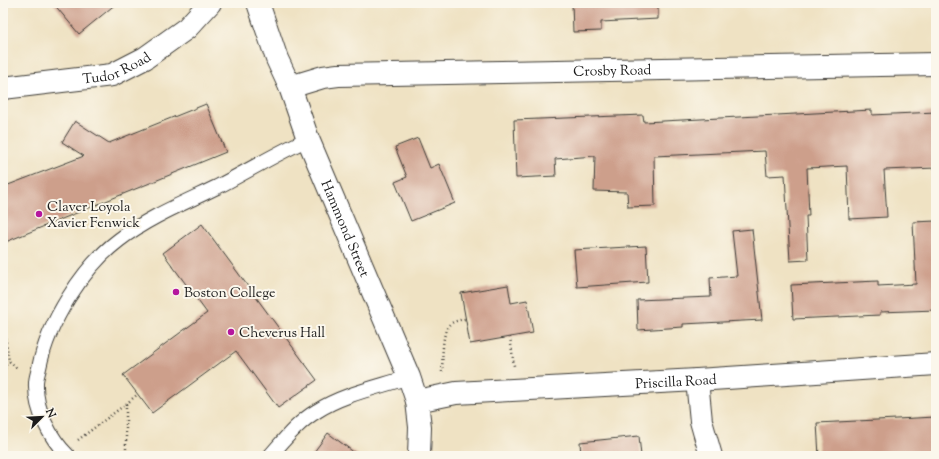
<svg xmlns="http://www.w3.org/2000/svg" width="939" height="459" viewBox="0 0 939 459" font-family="'Sorts Mill Goudy',serif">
	<rect width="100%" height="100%" fill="#fbf7ec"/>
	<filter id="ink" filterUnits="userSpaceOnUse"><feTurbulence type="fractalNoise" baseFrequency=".025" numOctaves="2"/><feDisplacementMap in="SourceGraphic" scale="8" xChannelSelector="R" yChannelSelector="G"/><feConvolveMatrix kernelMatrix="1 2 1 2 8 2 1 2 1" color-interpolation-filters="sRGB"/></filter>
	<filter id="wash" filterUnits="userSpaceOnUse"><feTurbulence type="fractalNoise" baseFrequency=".012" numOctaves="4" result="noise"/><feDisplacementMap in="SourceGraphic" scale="16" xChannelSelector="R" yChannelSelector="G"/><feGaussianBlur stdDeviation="0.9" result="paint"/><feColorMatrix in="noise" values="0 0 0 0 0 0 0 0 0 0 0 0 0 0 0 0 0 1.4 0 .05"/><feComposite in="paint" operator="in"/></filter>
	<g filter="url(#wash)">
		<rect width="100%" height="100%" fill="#efe2c3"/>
		<g id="blocks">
			<path fill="#cd9f8b" d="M53,3H117L79,34Z
				M572,3H658V19L601,22V31L573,32Z
				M206,104L226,152L3,243V187L84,156L62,142L75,121L109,143Z
				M872,110V115L936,112V168L884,170L887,217L849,219L847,166L807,168L809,216H806L808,260L790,261L785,175L767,176L765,151L654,156L655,206L628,207L627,192L594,191L595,156L555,159L556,176L516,178L514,120L643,115L644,122Z
				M418,138L430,168L439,164L455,203L411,221L395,182L407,177L395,147Z
				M936,221V310L880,312V315L793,319L791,285L878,281V286L916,284L913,222Z
				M202,224L317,380L278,408L236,351L152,413L123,375L207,313L163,253Z
				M752,229L762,320L683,324V327L638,330L637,300L711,297L710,278L737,276L732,231Z
				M646,246L648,282L577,287L574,250Z
				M508,285L511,303L527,300L533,333L470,344L461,293Z
				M936,417V453L880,456H819L817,423Z
				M328,433L359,456H311Z
				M639,436L641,456H581L580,442Z"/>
		</g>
	</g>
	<g filter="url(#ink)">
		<use href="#blocks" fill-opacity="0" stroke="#3c3a35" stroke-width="1"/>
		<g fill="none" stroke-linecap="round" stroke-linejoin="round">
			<g stroke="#3c3a35" stroke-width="16">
				<path id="lane" d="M68,456C50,438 35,410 36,383C36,378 38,373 39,368C48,323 82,268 119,240C149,217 184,203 217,187C248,171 277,153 308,139
					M270,456C284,440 298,422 317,411C343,394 379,387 409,377"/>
			</g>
			<g stroke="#3c3a35" stroke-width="24">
				<g id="street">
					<path id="s1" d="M258,3L277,59L290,87L308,139L409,377L417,401L420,427L419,456"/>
					<path id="s2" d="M290,87L323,77L338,75L936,64"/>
					<path id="s3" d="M3,88L112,75L145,58L187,28L210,3"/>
					<path d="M697,380L701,421L711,456"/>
					<path id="s4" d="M417,401L456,393L697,380L936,364"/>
				</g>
			</g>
			<path stroke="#3c3a35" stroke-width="2.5" stroke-dasharray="1 3" stroke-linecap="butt" d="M3,322L9,361L18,369
				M510,337L514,366
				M3,372L9,361
				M442,372C443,360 441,332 450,324C454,321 460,320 465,319
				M126,404L138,394
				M78,440L126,404V456"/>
			<use href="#lane" stroke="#fff" stroke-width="14"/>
			<use href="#street" stroke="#fff" stroke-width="22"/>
		</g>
	</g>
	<g fill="#b5179e" stroke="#fbf7ec" stroke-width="1.5">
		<circle cx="39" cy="214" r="4"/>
		<circle cx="176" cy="292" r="4"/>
		<circle cx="231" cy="332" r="4"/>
	</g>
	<g text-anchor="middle" stroke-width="4" stroke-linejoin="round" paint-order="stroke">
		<g font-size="14" fill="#1c1c1c" stroke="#fbf7ec">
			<text dy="5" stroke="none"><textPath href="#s3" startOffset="116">Tudor Road</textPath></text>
			<text dy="5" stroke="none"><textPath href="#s2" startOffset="324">Crosby Road</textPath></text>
			<text dy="5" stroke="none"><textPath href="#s1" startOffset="242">Hammond Street</textPath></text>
			<text dy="5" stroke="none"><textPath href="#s4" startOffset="260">Priscilla Road</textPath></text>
		</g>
		<g font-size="14" fill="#1c1c1c" stroke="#fbf7ec" text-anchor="start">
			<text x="47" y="211">Claver Loyola<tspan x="47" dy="16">Xavier Fenwick</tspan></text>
			<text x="184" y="297">Boston College</text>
			<text x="239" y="337">Cheverus Hall</text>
		</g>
	</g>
	<rect width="939" height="459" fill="none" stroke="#fbf7ec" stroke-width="16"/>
	<g transform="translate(42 417) rotate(66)" stroke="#fbf7ec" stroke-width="3" paint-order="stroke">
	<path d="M0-3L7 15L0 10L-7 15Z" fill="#1c1c1c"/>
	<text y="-6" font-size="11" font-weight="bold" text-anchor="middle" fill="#1c1c1c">N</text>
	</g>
</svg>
